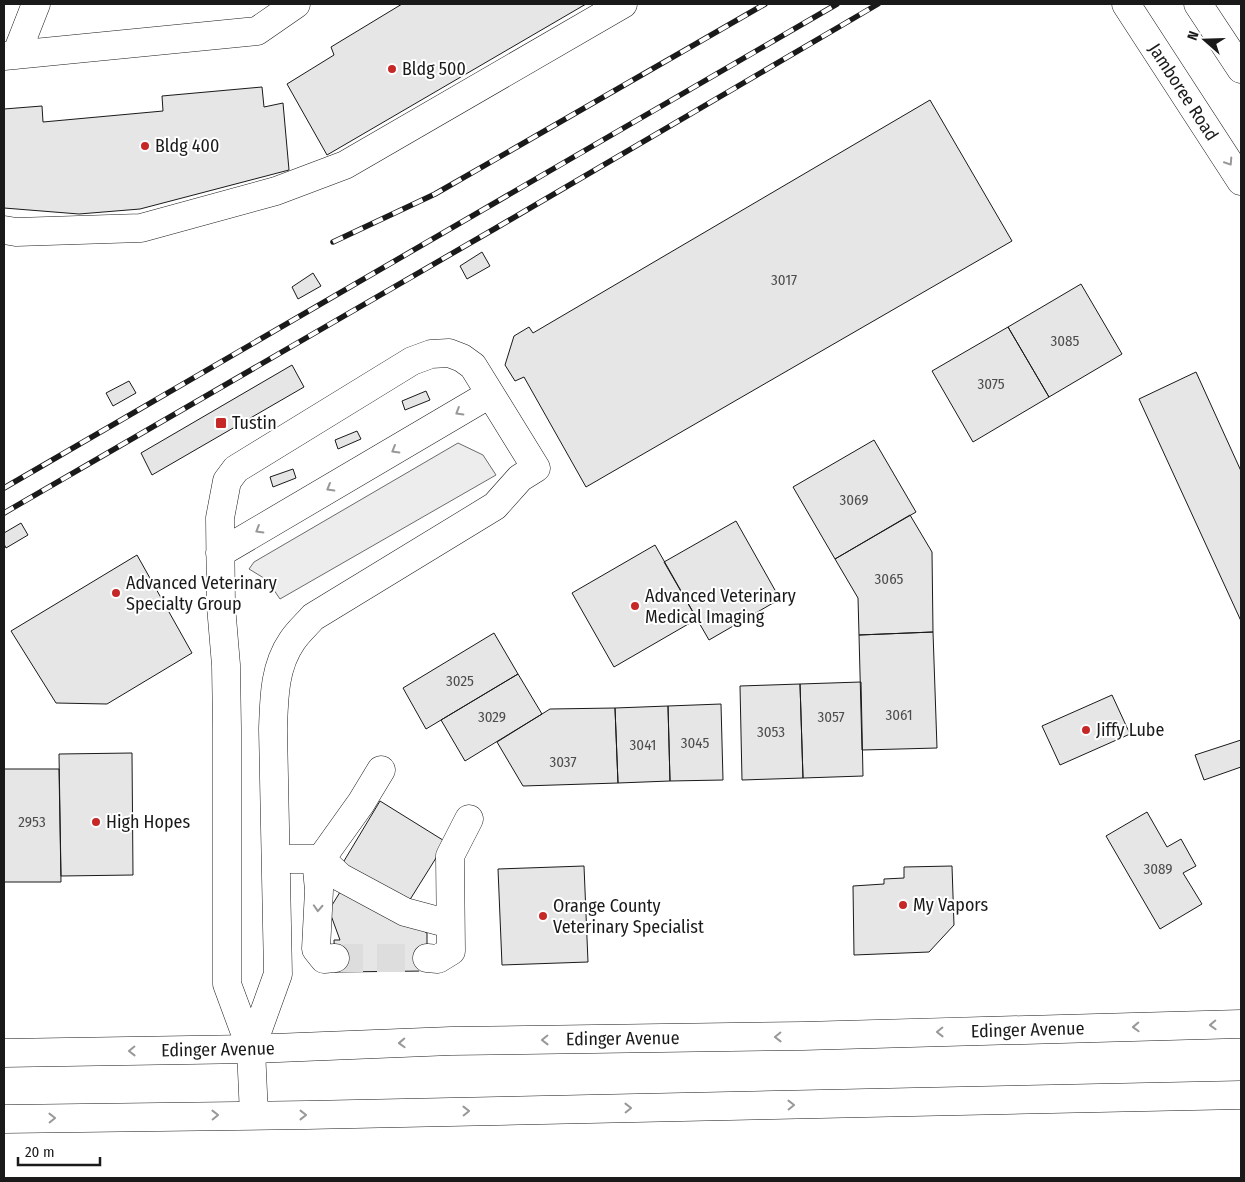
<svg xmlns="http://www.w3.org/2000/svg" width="1245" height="1182" viewBox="0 0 1245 1182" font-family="'Fira Sans Condensed',sans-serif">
	<rect width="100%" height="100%" fill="#fff"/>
	<path fill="#ededed" stroke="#6a6a6a" d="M458,443L483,455L496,475L280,599L267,580L249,569L254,562Z"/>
	<path fill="#e6e6e6" stroke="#1a1a1a" d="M402,4H586L327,155L287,84L334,55L331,47Z
		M262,87L264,107L283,103L289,170L140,209L79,214L4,208V109L42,106L43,122L163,111L162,96Z
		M930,100L1012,241L586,487L524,377L515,381L505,365L514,336L529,327L533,333Z
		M482,252L490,266L467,279L460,266Z
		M313,273L321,286L298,299L292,287Z
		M1081,284L1122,354L1049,397L1008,327Z
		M1008,327L1049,397L973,442L932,371Z
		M292,365L304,387L152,475L141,453Z
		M1196,372L1241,471V621L1139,399Z
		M129,381L136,393L113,406L106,393Z
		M426,391L430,400L405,410L402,401Z
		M357,431L361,439L338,449L335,440Z
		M874,440L916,512L835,559L793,487Z
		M293,469L296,478L273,487L270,477Z
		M910,515L932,552L933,632L859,635L858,598L835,559Z
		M736,521L780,599L709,640L664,562Z
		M21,523L28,535L6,548L4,544V533Z
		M655,545L697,619L614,667L572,593Z
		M137,555L192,653L107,704L56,703L11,631Z
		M933,632L937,748L862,750L859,635Z
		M494,633L518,674L426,729L403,688Z
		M518,674L542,714L465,761L441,720Z
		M861,682L863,776L803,778L800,684Z
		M800,684L803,778L742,780L740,686Z
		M1112,695L1130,734L1060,765L1042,726Z
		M721,704L723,780L670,781L668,706Z
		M668,706L670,781L618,783L615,708Z
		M615,708L618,783L523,786L497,742L550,709Z
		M1241,740V767L1204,780L1195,755Z
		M132,753L133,875L61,876L59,754Z
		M4,769H59L61,882H4Z
		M380,801L446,842L406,906L341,866Z
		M1147,812L1167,847L1181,839L1196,866L1183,873L1202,904L1160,929L1106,836Z
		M584,866L588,962L502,965L498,869Z
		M952,866L954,925L929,952L854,955L853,886L884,884V879L904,878V867Z
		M345,884L427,933V971L335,972L334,940H340L329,910Z"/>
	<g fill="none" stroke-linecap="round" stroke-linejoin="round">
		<path stroke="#ddd" stroke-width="28" stroke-dasharray="28 14" stroke-linecap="butt" d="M335,958H427"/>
		<g stroke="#1a1a1a" stroke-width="29">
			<path id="minor" d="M16,55L36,4
				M4,56L257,31L296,4
				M4,230L16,232L141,228L276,191L345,165L623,4
				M449,353L462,358L473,366L536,468L520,478L495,506L313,617C306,625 298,632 292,641C274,667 274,699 273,729L278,974L251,1049L227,984V728L226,665L221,606L220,518L227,481L236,469L412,361L431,354Z
				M220,553L490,394
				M276,859H321L340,877L405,912L450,924
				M316,859L319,890L316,949L324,959L335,958
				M321,859L361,803L381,770
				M427,958L438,959L451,951L450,856L469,819"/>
		</g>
		<g stroke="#1a1a1a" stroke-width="29">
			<g id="major">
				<path id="s1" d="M1126,4L1241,181"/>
				<path d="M251,1049L254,1115"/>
				<path id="s2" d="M4,1053L251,1049L451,1041L803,1036L1241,1024"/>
				<path d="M4,1119L307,1115L1241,1095"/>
			</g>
		</g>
		<g stroke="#1a1a1a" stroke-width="29">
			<path id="highway" d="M1198,4L1241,69"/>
		</g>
		<use href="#minor" stroke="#fff" stroke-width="28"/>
		<use href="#major" stroke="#fff" stroke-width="28"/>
		<use href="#highway" stroke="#fff" stroke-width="28"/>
		<g stroke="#1a1a1a" stroke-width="5.5">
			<path id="rail" d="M333,242L435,194L765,4
				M4,488L837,4
				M4,513L496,228L878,4"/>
		</g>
		<use href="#rail" stroke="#fff" stroke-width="4" stroke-dasharray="11" stroke-linecap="butt"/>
	</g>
	<defs><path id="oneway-chevron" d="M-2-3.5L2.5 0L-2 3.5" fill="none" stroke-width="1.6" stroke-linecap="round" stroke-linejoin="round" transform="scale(1.25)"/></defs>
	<g stroke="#989898">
		<use href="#oneway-chevron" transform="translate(1229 162) rotate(57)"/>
		<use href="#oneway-chevron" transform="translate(459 412) rotate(149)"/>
		<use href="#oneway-chevron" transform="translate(395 450) rotate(150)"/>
		<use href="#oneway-chevron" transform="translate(330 488) rotate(150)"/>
		<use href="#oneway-chevron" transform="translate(259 530) rotate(149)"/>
		<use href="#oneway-chevron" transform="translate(318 908) rotate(93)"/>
		<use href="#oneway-chevron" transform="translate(1213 1025) rotate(178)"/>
		<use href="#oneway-chevron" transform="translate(1136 1027) rotate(178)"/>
		<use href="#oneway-chevron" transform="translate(940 1032) rotate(179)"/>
		<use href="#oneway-chevron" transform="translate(778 1037) rotate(179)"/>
		<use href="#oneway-chevron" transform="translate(545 1040) rotate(179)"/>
		<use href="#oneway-chevron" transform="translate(402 1043) rotate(178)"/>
		<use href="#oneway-chevron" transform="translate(132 1051) rotate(179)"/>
		<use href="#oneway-chevron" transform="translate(791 1105) rotate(-1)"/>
		<use href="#oneway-chevron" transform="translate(628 1108) rotate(-1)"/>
		<use href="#oneway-chevron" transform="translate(466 1111) rotate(-1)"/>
		<use href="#oneway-chevron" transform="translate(215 1115) rotate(-1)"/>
		<use href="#oneway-chevron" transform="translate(303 1115)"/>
		<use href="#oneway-chevron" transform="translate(52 1118) rotate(-1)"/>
	</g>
	<g fill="#c62828" stroke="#fff" stroke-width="2">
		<circle cx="392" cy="69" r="5"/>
		<circle cx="145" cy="146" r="5"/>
		<rect x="215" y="417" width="12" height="12" rx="2.5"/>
		<circle cx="116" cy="593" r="5"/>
		<circle cx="635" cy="606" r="5"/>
		<circle cx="1086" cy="730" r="5"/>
		<circle cx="96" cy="822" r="5"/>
		<circle cx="903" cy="905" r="5"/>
		<circle cx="543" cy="916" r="5"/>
	</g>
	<g text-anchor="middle" stroke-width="4" stroke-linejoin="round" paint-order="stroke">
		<g font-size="15" fill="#4d4d4d">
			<text x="784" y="285">3017</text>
			<text x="1065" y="346">3085</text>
			<text x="991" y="389">3075</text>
			<text x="854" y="505">3069</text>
			<text x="889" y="584">3065</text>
			<text x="460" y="686">3025</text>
			<text x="899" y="720">3061</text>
			<text x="492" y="722">3029</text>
			<text x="831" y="722">3057</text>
			<text x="771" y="737">3053</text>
			<text x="695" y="748">3045</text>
			<text x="643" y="750">3041</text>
			<text x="563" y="767">3037</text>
			<text x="32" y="827">2953</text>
			<text x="1158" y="874">3089</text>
		</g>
		<g font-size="18" fill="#1a1a1a" stroke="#fff" text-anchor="start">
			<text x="402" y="75">Bldg 500</text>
			<text x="155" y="152">Bldg 400</text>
			<text x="232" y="429">Tustin</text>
			<text x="126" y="589">Advanced Veterinary<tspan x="126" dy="21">Specialty Group</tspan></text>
			<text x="645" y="602">Advanced Veterinary<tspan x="645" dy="21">Medical Imaging</tspan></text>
			<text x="1096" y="736">Jiffy Lube</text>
			<text x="106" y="828">High Hopes</text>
			<text x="913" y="911">My Vapors</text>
			<text x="553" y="912">Orange County<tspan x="553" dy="21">Veterinary Specialist</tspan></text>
		</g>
		<g font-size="18" fill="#1a1a1a" stroke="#fff">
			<text dy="6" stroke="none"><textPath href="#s1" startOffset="105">Jamboree Road</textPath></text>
			<text dy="6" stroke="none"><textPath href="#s2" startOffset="1024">Edinger Avenue</textPath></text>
			<text dy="6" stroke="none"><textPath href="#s2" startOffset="619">Edinger Avenue</textPath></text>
			<text dy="6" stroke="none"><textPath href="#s2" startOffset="214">Edinger Avenue</textPath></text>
		</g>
	</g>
	<rect width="1245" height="1182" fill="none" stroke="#1a1a1a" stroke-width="10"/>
	<g transform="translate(1205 40) rotate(290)" stroke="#ffffff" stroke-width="4" paint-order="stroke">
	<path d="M0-4L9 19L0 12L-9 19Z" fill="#1a1a1a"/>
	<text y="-8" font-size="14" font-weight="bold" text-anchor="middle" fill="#1a1a1a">N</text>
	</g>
	<path d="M18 1157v8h82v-8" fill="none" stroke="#1a1a1a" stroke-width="2.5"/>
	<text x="25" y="1157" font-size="15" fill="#1a1a1a" stroke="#ffffff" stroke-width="4" paint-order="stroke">20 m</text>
</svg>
